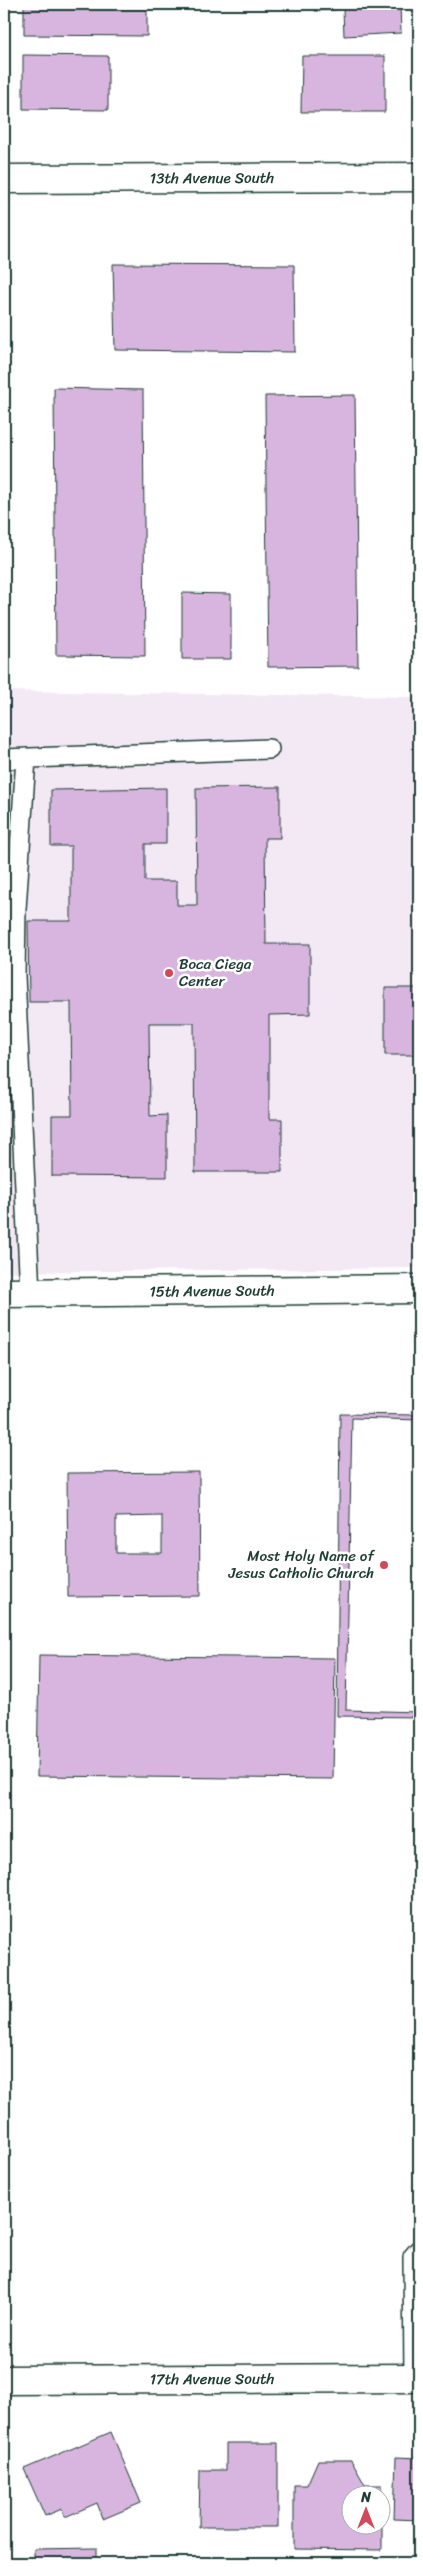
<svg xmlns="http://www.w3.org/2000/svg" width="423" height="2567" viewBox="0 0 423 2567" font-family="Sriracha,sans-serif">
	<rect width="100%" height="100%" fill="#fff"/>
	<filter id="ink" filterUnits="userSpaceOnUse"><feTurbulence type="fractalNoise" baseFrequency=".02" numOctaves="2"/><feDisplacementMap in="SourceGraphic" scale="10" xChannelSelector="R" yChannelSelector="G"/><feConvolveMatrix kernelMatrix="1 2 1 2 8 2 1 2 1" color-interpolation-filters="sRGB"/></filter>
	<g filter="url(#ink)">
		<path fill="#f3e9f5" d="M4,691L419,697V1268L4,1272Z"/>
		<path fill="#d8b5df" stroke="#1f3d34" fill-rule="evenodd" d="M24,4H147V36L24,35Z
			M315,4H400L401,33L344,36L343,9L315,11Z
			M23,55L108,56V110L23,109Z
			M302,56H385V112H301Z
			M113,264L294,265L295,352L115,350Z
			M54,388L143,390L145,656L56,655Z
			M355,395L358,666L268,667L265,396Z
			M182,593L231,594V659H182Z
			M280,787V838H265L266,944H310V1014L269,1015V1119H282V1172H195L194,1023H149L150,1116L167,1115V1177L52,1176V1115H72L71,1002H29L28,921H71V846H51V790L166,788V844H145V881H177V905H197L196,788Z
			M385,988H419V1055H385Z
			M340,1414L419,1415V1717L337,1716Z
			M352,1418L419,1420V1712L346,1710Z
			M199,1472L200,1596L68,1597L67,1473ZM162,1516V1553H116V1517Z
			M39,1655L335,1658L333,1779L37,1776Z
			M111,2432L141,2503L103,2519L97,2503L65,2517L62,2509L45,2516L24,2469Z
			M226,2443H278V2527H199L200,2470H226Z
			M396,2457L419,2458V2520L394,2519Z
			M318,2460H351L365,2485H382V2550L294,2549V2485H307ZM350,2494H380V2524H350Z
			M96,2548V2563H34V2549Z"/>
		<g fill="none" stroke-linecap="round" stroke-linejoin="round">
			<g stroke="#1f3d34" stroke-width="22">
				<path id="lane" d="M26,758L16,909L15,976L30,1293
					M4,759L269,749
					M414,2378L413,2257L419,2250"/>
			</g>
			<g stroke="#1f3d34" stroke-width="31">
				<g id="street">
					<path id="s1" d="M4,179L419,177"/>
					<path id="s2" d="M4,2380L419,2378"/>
				</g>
			</g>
			<g stroke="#1f3d34" stroke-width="31">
				<g id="secondary">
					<path id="s3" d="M4,1293L419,1289"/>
				</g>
			</g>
			<use href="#lane" stroke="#fff" stroke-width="19"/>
			<use href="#street" stroke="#fff" stroke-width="28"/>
			<use href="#secondary" stroke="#fff" stroke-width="28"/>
		</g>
	</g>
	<g fill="#d1495b" stroke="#fff" stroke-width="2">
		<circle cx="169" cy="973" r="5"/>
		<circle cx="384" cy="1565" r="5"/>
	</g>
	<g text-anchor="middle" stroke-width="5" stroke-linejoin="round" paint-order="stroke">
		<g font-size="15" fill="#1f3d34" stroke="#fff">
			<text dy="5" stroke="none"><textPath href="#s1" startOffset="208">13th Avenue South</textPath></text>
			<text dy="5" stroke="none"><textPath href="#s3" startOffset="208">15th Avenue South</textPath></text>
			<text dy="5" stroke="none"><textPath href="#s2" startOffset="208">17th Avenue South</textPath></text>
		</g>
		<g font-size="15" fill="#1f3d34" stroke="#fff" text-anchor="start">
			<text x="179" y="969">Boca Ciega<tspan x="179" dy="17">Center</tspan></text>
			<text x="374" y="1561" text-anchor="end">Most Holy Name of<tspan x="374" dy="17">Jesus Catholic Church</tspan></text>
		</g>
	</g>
	<rect width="423" height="2567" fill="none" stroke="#fff" stroke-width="20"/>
	<rect x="10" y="10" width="403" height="2547" fill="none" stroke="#1f3d34" stroke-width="2" filter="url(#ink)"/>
	<g transform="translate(366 2510)"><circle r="24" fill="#ffffff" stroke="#a5b1ae"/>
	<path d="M0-4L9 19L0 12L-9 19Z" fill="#d1495b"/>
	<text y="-8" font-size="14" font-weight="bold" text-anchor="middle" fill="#1f3d34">N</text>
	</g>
</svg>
